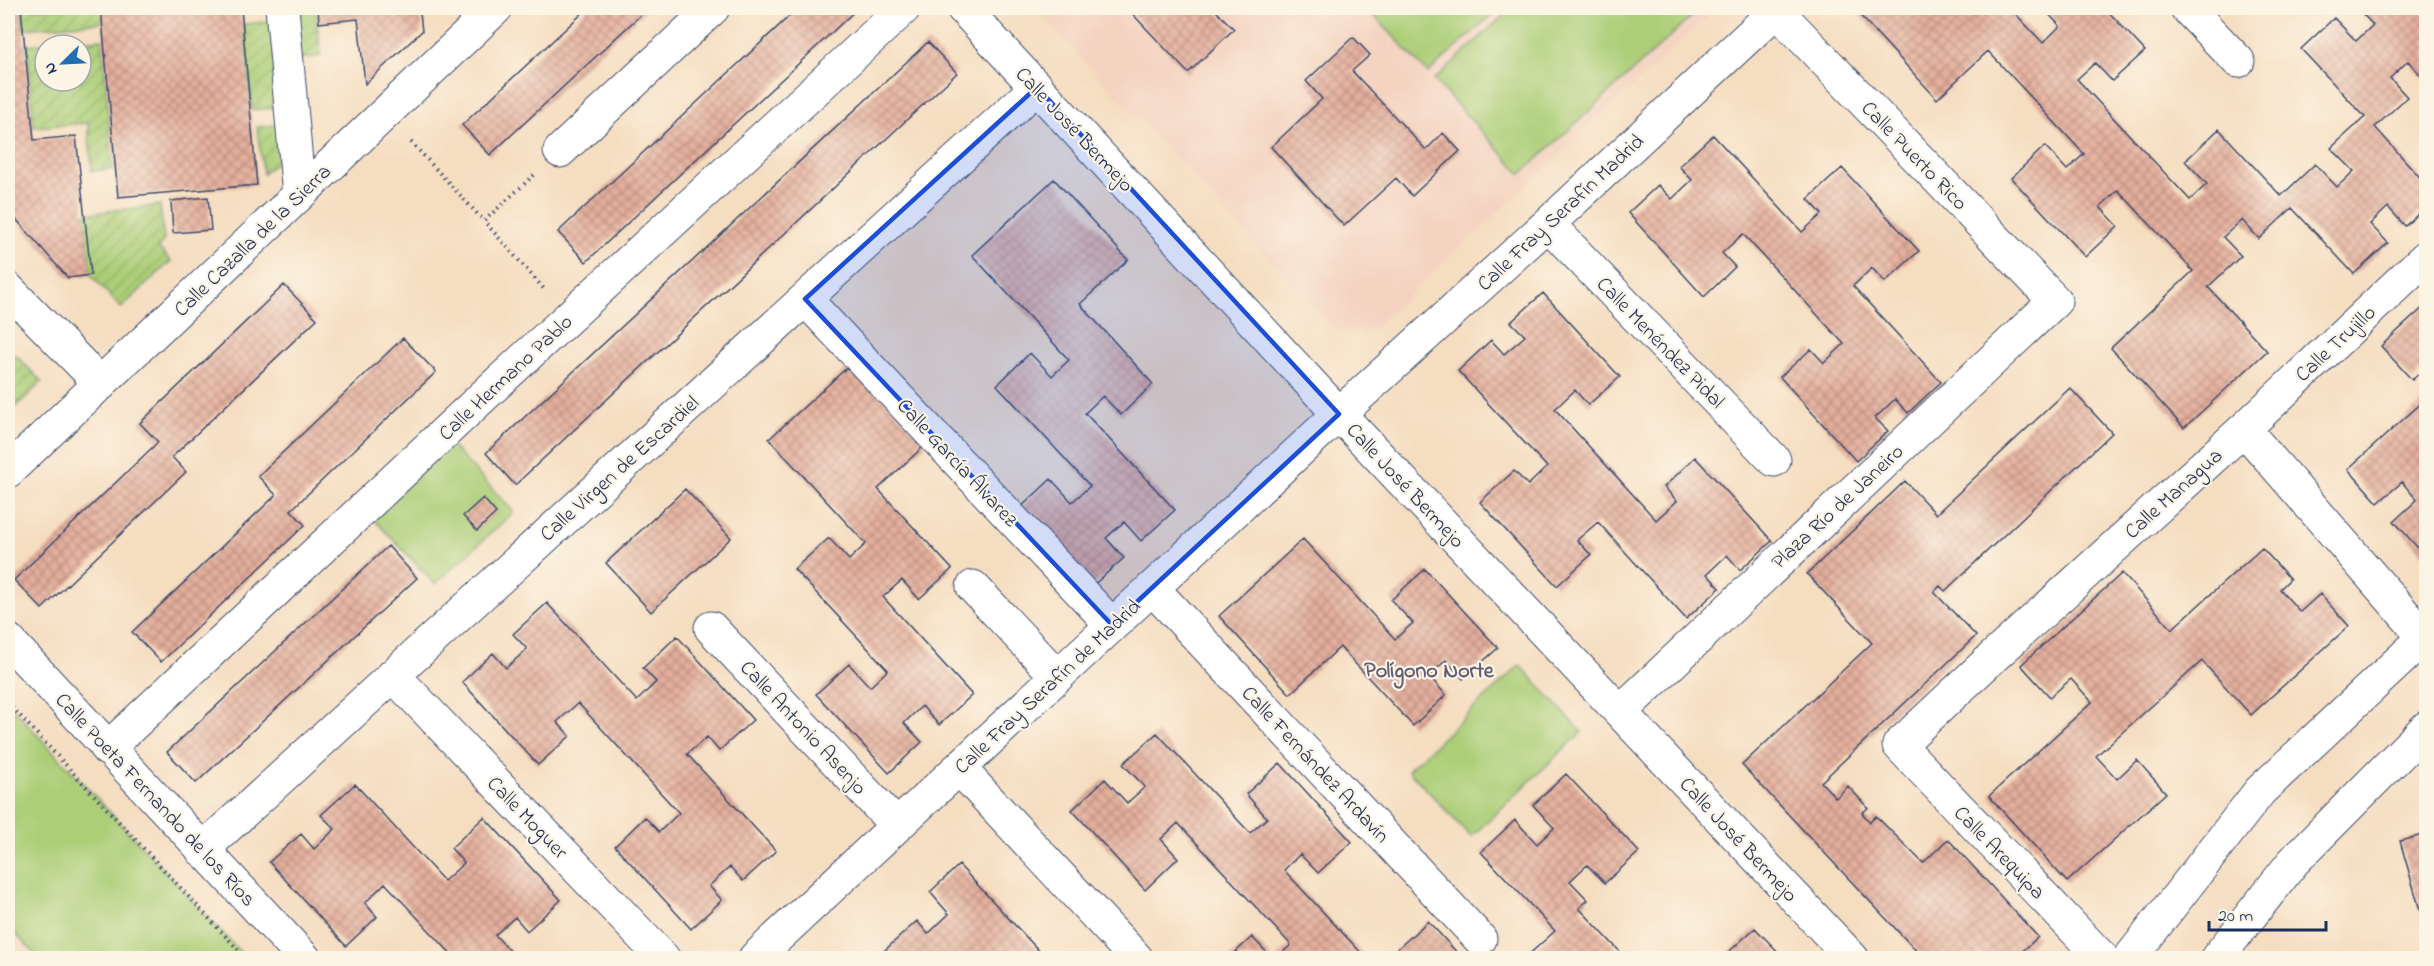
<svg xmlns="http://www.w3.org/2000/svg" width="2434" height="966" viewBox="0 0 2434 966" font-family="'Indie Flower',sans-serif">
	<defs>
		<pattern id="garden-furrows" width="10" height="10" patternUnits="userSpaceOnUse" patternTransform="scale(1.5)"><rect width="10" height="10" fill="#abce77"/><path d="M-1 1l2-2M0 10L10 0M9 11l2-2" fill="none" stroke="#93b169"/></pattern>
		<pattern id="building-cross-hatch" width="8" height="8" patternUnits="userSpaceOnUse" patternTransform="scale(1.5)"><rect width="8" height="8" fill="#e5af9c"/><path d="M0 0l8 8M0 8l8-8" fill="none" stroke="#b98f82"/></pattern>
	</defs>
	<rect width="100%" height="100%" fill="#fcf5e5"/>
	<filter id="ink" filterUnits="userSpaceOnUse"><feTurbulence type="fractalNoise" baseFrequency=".0167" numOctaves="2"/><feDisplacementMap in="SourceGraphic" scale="12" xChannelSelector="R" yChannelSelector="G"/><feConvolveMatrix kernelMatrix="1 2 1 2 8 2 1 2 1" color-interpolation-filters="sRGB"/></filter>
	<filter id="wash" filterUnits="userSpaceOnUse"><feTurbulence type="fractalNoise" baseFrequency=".008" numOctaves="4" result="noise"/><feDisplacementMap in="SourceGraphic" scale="24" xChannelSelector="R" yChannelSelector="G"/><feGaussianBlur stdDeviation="1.35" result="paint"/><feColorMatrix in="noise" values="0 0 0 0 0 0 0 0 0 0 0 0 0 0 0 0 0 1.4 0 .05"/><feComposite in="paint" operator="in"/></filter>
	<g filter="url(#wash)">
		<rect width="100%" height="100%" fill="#f5ddc0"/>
		<path fill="#f4d3c1" d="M1035,8H1717L1370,331H1336Z"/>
		<path fill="#abce77" stroke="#637e6a" stroke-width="1.5" d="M1367,8H1499L1428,73Z
			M1512,8H1701L1521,174L1434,80Z
			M446,440L514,512L435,584L367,512Z
			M1520,665L1582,732L1471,837L1408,770Z
			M8,703L246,958H39L8,926Z"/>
		<path fill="url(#garden-furrows)" stroke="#637e6a" stroke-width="1.5" fill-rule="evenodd" d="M22,8H102L104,22L24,29Z
			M294,8H315L321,56L300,59Z
			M276,21L285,107L252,110L244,24Z
			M102,39L113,169L92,171L88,123L34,127L27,45ZM45,45H81V81H45Z
			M285,124L288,153L263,174L257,127Z
			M160,205L164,240L158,247L171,261L121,308L91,275L84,214Z
			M8,355H16L42,382L8,414Z"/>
		<g id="blocks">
			<path fill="url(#building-cross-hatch)" d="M8,8H21L34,140L76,136L91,275L68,278L8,210Z
				M101,8H241L257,185L118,197Z
				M318,8H450L451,11L420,13L422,31L365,84L358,19L319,23Z
				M588,8H648L490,155L462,125Z
				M798,8H858L586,262L558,232Z
				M1127,8H1213L1234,29L1188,73Z
				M1863,8H2010L2043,43L2060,26L2043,8H2105L2145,51L2112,81L2095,63L2077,79L2190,200L2207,184L2185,161L2219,129L2281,196L2315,164L2337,187L2354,171L2331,148L2365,117L2301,49L2334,18L2356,41L2373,25L2357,8H2418L2426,16V81L2408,61L2390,78L2407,97L2375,127L2426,184V207L2405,226L2388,207L2370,224L2388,243L2354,274L2292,208L2259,239L2242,220L2223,237L2241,256L2208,287L2267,351L2184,428L2111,348L2193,271L2118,190L2100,207L2118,226L2085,257L2011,178L2045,146L2067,170L2084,154L1988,51L1937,99L1858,13Z
				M1353,37L1370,55L1352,71L1426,150L1443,133L1460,151L1412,196L1396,178L1344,226L1271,147L1322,99L1306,81Z
				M928,42L957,73L515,485L486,453Z
				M1713,135L1802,232L1822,214L1808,199L1842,168L1919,251L1885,282L1872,268L1853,286L1941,382L1908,413L1895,399L1875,418L1888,431L1856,461L1780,377L1811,349L1824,363L1844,344L1743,234L1722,253L1735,267L1704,297L1628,213L1658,185L1672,199L1692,180L1679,166Z
				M1054,179L1128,260L1080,304L1153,384L1121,415L1103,396L1085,413L1175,510L1141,541L1124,522L1106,538L1124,558L1090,588L1018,510L1051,479L1072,502L1090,486L997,385L1030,353L1052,376L1069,360L972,255Z
				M208,197L211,230L173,233L171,201Z
				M284,285L317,319L172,457L186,472L42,609L14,580L158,442L140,423Z
				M1543,293L1620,377L1588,405L1575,390L1555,409L1656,520L1677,501L1664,487L1695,457L1772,541L1740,570L1727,555L1707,574L1720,588L1686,619L1598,522L1577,540L1591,555L1557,586L1480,502L1514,471L1528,485L1547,467L1458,371L1491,340L1504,354L1525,336L1511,322Z
				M2426,305V367L2412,380L2381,346Z
				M403,338L436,372L291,510L305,525L161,662L132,632L276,495L258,476Z
				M852,363L926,444L878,489L952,569L919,599L902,580L883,597L972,695L939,725L922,706L904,723L922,742L889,773L816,694L849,664L870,687L888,670L794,569L829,538L849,560L866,544L769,439Z
				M2070,388L2112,433L1945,591L1940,586L1934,592L1976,636L1821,782L1836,798L1848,786L1868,808L1862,813L1870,822L1876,816L1923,863L1948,839L2038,937L2015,958H1923L1742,765L1872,643L1807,574L1905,481L1936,514Z
				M2426,399V553L2424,555L2394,521L2417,500L2402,482L2378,503L2348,469Z
				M685,489L731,538L651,612L606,563Z
				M483,498L496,513L477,531L463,516Z
				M1303,539L1395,639L1413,623L1391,600L1425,569L1498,648L1463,679L1446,660L1429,676L1446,695L1413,726L1340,647L1290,694L1219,616Z
				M388,546L417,578L196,783L167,752Z
				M2262,548L2290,579L2280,589L2300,612L2320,594L2349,626L2251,715L2202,661L2107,746L2096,756L2117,779L2137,760L2166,793L2067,882L1989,796L2092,702L2071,679L2050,697L2021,665L2122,573L2172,629Z
				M547,603L637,701L656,682L643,668L677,636L753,720L719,751L707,737L687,754L776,851L743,881L730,867L709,886L722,900L691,929L615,846L645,817L659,832L679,813L578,703L557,722L570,736L538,765L462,682L493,653L506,668L527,649L513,634Z
				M1157,733L1250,833L1267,818L1246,794L1280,763L1352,842L1318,873L1300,854L1284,870L1366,958H1276L1291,945L1178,823L1161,839L1178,858L1145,890L1072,810L1105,779L1127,803L1145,787L1123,764Z
				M1566,774L1639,852L1605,883L1587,865L1570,881L1588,900L1579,908L1626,958H1525L1555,931L1481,852L1515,820L1537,844L1554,828L1533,805Z
				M355,784L444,881L464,863L451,848L484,817L561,900L527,931L515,917L495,935L517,958H455L385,883L365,903L377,917L346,946L269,862L301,834L314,849L335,829L321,815Z
				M2426,834V931L2400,841Z
				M959,865L1041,953L1035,958H891L884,951L917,921L928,934L949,914L930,892Z
				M1428,921L1462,958H1400L1394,952Z
				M1755,928L1784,958H1722Z
				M1252,937L1272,958H1229Z"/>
		</g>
	</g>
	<g filter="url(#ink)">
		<use href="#blocks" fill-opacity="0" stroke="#3c496d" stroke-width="1.5"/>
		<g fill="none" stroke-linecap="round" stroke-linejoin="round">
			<g stroke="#3c496d" stroke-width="35">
				<path id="minor" d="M282,8L299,195
					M963,8L1339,414L1852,958
					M2187,8L2238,61
					M560,151L713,8
					M1548,224L1774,460
					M8,289L101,384
					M805,299L1112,625
					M2244,429L2425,638
					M8,471L496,8
					M973,587L1057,676
					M1152,588L1480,939
					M711,628L897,826
					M8,640L304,958
					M393,675L663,958
					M1620,712L2055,301L1776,10
					M107,749L491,389L904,8
					M959,768L1136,958
					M202,850L1037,87
					M755,958L1339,414L1548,224L1779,8
					M2102,958L1899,745L1993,657L2244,429L2426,257
					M2130,958L2260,791L2426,636
					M2217,958L2293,862L2426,728"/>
			</g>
			<path stroke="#3c496d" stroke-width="4" stroke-dasharray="1.5 4.5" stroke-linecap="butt" d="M411,142L484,221
				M534,175L484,221L545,290
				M8,703L246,958"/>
			<use href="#minor" stroke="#fff" stroke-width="33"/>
		</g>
	</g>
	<path fill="#1d4ed8" fill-opacity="0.2" stroke="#1d4ed8" stroke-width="4.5" stroke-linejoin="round" d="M1037,87L1339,414L1112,625L805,299Z"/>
	<g text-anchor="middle" stroke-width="4.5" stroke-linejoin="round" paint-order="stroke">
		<g font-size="21" fill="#1b2f5e" stroke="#fcf5e5">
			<text transform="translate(1075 129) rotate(47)" y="7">Calle José Bermejo</text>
			<text transform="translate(1915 155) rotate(46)" y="7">Calle Puerto Rico</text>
			<text transform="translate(1560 212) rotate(-43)" y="7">Calle Fray Serafín Madrid</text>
			<text transform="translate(252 240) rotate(-44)" y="7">Calle Cazalla de la Sierra</text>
			<text transform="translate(1661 342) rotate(46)" y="7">Calle Menéndez Pidal</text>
			<text transform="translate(2335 343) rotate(-43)" y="7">Calle Trujillo</text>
			<text transform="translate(505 377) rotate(-43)" y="7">Calle Hermano Pablo</text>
			<text transform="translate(958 462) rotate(47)" y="7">Calle García Álvarez</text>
			<text transform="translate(619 468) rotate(-42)" y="7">Calle Virgen de Escardiel</text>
			<text transform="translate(1406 485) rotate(47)" y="7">Calle José Bermejo</text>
			<text transform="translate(2173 493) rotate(-42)" y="7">Calle Managua</text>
			<text transform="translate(1837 506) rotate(-43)" y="7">Plaza Río de Janeiro</text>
			<text transform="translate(1047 686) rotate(-43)" y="7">Calle Fray Serafín de Madrid</text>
			<text transform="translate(804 727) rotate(47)" y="7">Calle Antonio Asenjo</text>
			<text transform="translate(1316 764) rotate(47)" y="7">Calle Fernández Ardavín</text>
			<text transform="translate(156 799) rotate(47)" y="7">Calle Poeta Fernando de los Ríos</text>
			<text transform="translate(528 817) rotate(46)" y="7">Calle Moguer</text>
			<text transform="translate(1739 839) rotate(47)" y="7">Calle José Bermejo</text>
			<text transform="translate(2000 852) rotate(46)" y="7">Calle Arequipa</text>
		</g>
		<g font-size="22" font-weight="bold" fill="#625c74" stroke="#fcf5e5">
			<text x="1429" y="677">Polígono Norte</text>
		</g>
	</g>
	<rect width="2434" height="966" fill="none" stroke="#fcf5e5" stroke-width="30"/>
	<g transform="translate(63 63) rotate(246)"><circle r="28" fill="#fcf5e5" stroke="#a2a6af" stroke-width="1.5"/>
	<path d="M0-4.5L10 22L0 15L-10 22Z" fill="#1f6fb2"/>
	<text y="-9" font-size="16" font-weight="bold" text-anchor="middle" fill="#1b2f5e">N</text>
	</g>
	<path d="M2209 921v9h117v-9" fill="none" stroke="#1b2f5e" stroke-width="3"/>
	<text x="2218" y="921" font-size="18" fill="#1b2f5e" stroke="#fcf5e5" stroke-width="4.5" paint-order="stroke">20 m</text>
</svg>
